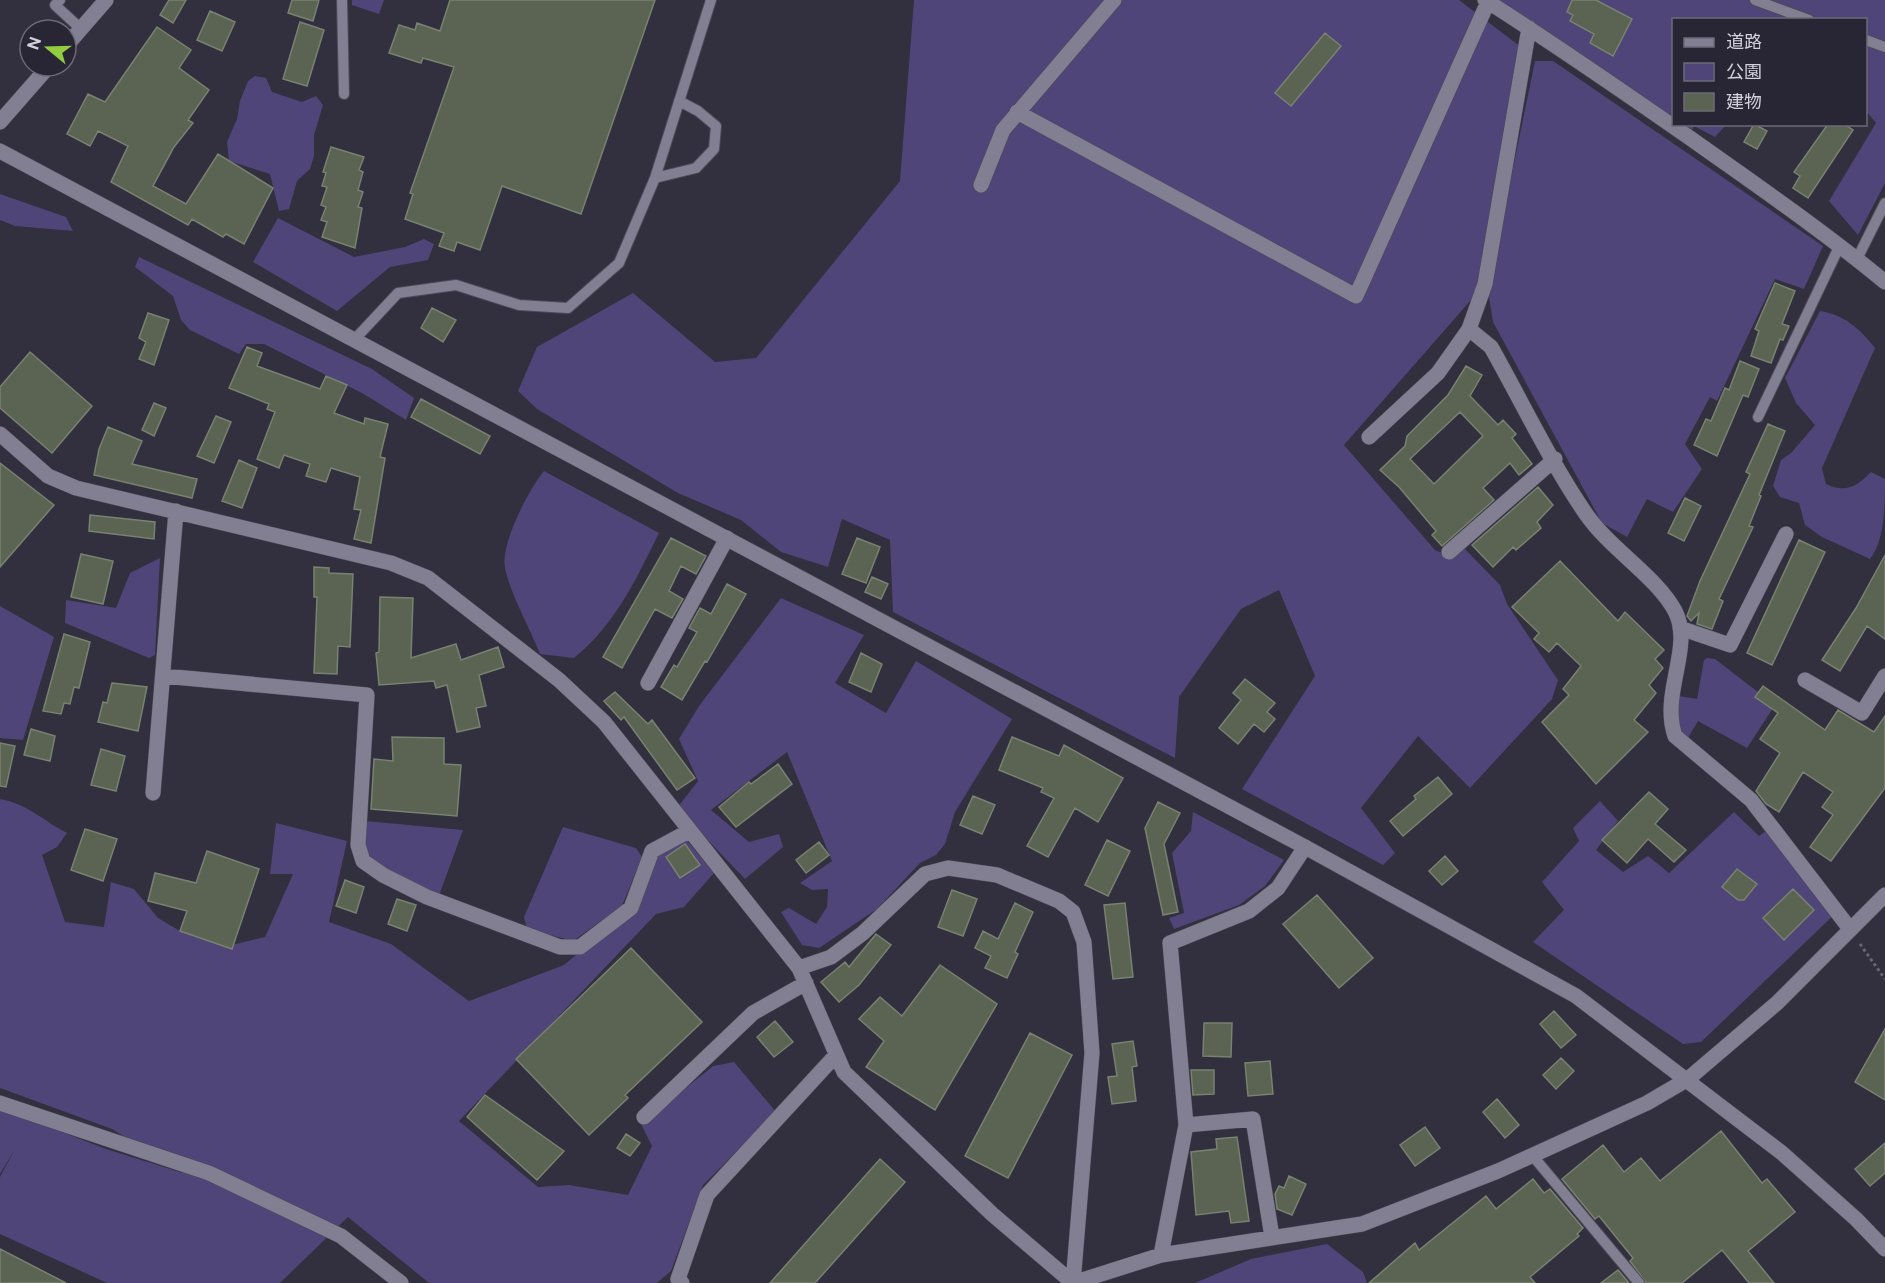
<svg xmlns="http://www.w3.org/2000/svg" width="1885" height="1283" viewBox="0 0 1885 1283" font-family="'Public Sans','Noto Sans JP',sans-serif">
	<rect width="100%" height="100%" fill="#322f3f"/>
	<path fill="#4f4578" d="M352,0H384L379,14L352,5Z
		M914,0H1459L1525,50L1485,284L1344,445L1435,550L1450,556L1464,548L1500,585L1507,604L1558,680L1552,699L1470,788L1418,736L1361,808L1395,853L1383,865L1242,789L1315,676L1279,590L1241,609L1179,697L1175,758L893,612L890,540L842,519L828,567L781,552L741,520L678,493L537,409L518,391L537,347L633,293L715,362L756,358L900,181Z
		M1483,0H1885V183L1858,235L1829,201L1876,123L1866,111V20H1674L1673,123Z
		M1535,61H1553L1823,246L1804,289L1775,279L1717,401L1710,397L1685,444L1702,469L1673,512L1647,499L1627,537L1602,523L1493,322L1488,290Z
		M255,76L266,78L272,92L302,102L316,96L323,105L314,135V156L310,169L297,181L289,209L279,211L270,174L229,161L227,142L237,119L240,101L248,81Z
		M1675,125H1726L1715,137L1694,126L1690,134Z
		M0,194L66,217L73,231L15,226L0,220Z
		M278,218L354,257L405,247L424,239L434,244L428,260L390,267L337,311L253,262Z
		M139,257L372,369L414,398L406,420L362,393L264,344H246L239,354L190,330L181,320L173,296L135,267Z
		M1820,311C1845,315 1860,329 1875,348L1822,468L1826,484C1845,493 1857,487 1871,472L1885,479C1885,506 1885,540 1870,559L1822,537L1805,525L1799,503L1780,497L1773,486L1781,460L1791,453L1815,425L1796,403L1785,378Z
		M544,471L659,533C637,578 614,626 574,658L540,654C530,629 510,593 505,568C500,544 529,489 544,471Z
		M160,558L155,655L149,658L65,623L66,600L116,608L130,573Z
		M781,598L864,635L835,683L886,713L916,661L1012,719L955,812L945,844L936,855L920,863L877,909L819,948L802,945L781,912L789,908L816,924L827,907L828,889L812,890L800,883L832,861L787,752L711,810L749,842L779,834L783,847L745,879L677,808L698,781L679,739L699,706Z
		M0,606L54,637L23,740L0,738Z
		M1707,658L1715,659L1775,705L1747,748L1698,721L1688,738H1684L1677,724L1679,696L1697,699L1704,660Z
		M0,799C28,804 42,820 67,833L57,847L42,855L65,922L104,927L111,882L134,889L158,918L180,931L227,946L265,937L293,874H270L276,823L347,841L329,922L391,944L469,1001L564,965L629,911L658,852L685,838L714,873L684,907L656,914L459,1121L538,1187L569,1185L628,1195L652,1146L641,1124L713,1066L734,1062L776,1112L703,1185L671,1271L657,1283H429L348,1217L280,1283H107L0,1234V1177L15,1149L0,1174V1108L106,1149L183,1173L112,1129L0,1088Z
		M1600,801L1618,821L1596,850L1623,872L1648,856L1669,873L1734,812L1759,836L1771,827L1837,912L1701,1042L1683,1044L1533,942L1564,910L1542,882L1579,841L1573,828Z
		M1193,812L1284,860L1265,886L1239,905L1174,929L1169,918L1184,913L1172,853L1191,831Z
		M365,821L463,830L437,901L383,875L358,845Z
		M563,827L636,848L642,857L622,906L573,941L527,929L524,917Z
		M1327,1244L1363,1272L1367,1283H1195L1251,1259Z"/>
	<path fill="#5b6353" stroke="#798170" stroke-width="1.5" fill-rule="evenodd" d="M169,0H186L173,23L160,15Z
		M292,0H319L313,21L288,13Z
		M450,0H655L581,214L502,186L480,250L457,242L454,251L439,246L444,233L405,219L413,194L410,193L454,67L423,58L421,63L389,53L399,25L415,30L417,23L440,31Z
		M1572,0H1596L1632,19L1613,56L1590,43L1594,34L1570,21L1573,15L1567,12Z
		M210,11L235,22L222,51L197,40Z
		M300,22L324,30L307,86L283,79Z
		M157,27L191,50L179,68L209,90L188,120L193,123L174,147L153,186L186,204L218,154L273,188L244,244L226,234L223,237L192,219L188,225L111,182L128,146L98,131L90,146L67,134L88,94L105,102Z
		M1325,33L1341,46L1291,106L1275,93Z
		M1754,124L1767,131L1757,149L1744,142Z
		M1828,124H1844L1853,130L1808,198L1793,188L1800,176L1794,172Z
		M331,147L364,157L359,170L363,172L358,190L363,192L358,207L362,208L355,248L322,237L327,222L321,220L326,207L321,205L327,187L322,186L326,173L323,172Z
		M1775,283L1795,291L1782,324L1789,326L1783,340L1780,339L1771,363L1751,356L1759,331L1755,329Z
		M432,308L456,320L443,342L421,328Z
		M148,313L169,320L154,365L139,359L146,342L139,338Z
		M247,347L262,353L257,366L320,389L326,376L347,385L334,413L364,424L365,418L388,424L380,457L385,458L371,543L354,539L361,510L354,509L360,477L331,468L326,482L306,476L310,464L284,455L279,468L257,459L275,412L267,409L269,404L229,388Z
		M30,352L92,406L52,453L0,408V387Z
		M1740,361L1759,369L1748,397L1743,395L1717,456L1694,445L1706,419L1711,421L1725,388L1729,390Z
		M1466,366L1482,375L1470,396L1498,425L1503,420L1516,434L1512,438L1532,464L1519,475L1510,463L1483,488L1494,500L1442,546L1432,535L1436,531L1399,487L1380,470L1405,446L1407,436L1448,395ZM1460,412L1483,436L1434,484L1410,459Z
		M421,399L490,436L480,454L411,417Z
		M154,403L166,408L154,436L142,430Z
		M216,416L231,422L214,463L197,456Z
		M1768,424L1785,431L1759,495L1761,496L1749,526L1753,527L1719,599L1723,601L1712,629L1697,624L1699,613L1691,621L1687,616L1700,581L1750,474L1746,472Z
		M108,427L142,441L132,464L197,479L192,498L94,475L99,449Z
		M239,460L257,468L242,508L222,501Z
		M0,463L54,505L0,567Z
		M1538,487L1553,505L1537,522L1541,528L1516,550L1513,547L1493,567L1472,545Z
		M1685,498L1701,506L1684,541L1668,533Z
		M90,515L155,522L154,539L89,531Z
		M671,538L706,556L696,574L681,566L669,591L683,599L672,618L655,609L622,668L603,657Z
		M857,538L880,547L866,583L842,574Z
		M1799,540L1825,552L1772,665L1747,653Z
		M81,554L113,561L103,604L71,597Z
		M1885,555V639L1867,626L1840,671L1822,660L1856,608Z
		M1560,561L1618,621L1625,612L1664,650L1655,659L1663,668L1649,685L1656,693L1634,720L1648,732L1596,784L1542,722L1569,695L1563,689L1581,666L1557,643L1549,652L1534,639L1539,633L1512,607Z
		M314,567L329,568V573L353,574L350,647L338,646L337,674L314,673L317,597H314Z
		M872,577L888,584L881,599L865,592Z
		M727,584L746,594L707,662L705,661L682,700L661,687L674,665L677,667L697,632L689,628L700,608L711,614Z
		M380,597L413,598L411,658L456,644L461,660L498,647L504,667L479,675L486,706L476,708L480,727L457,732L447,685L436,688L434,681L379,685L376,653L379,652Z
		M64,634L90,642L79,688L74,687L70,704L64,703L61,714L43,711Z
		M861,653L882,664L871,692L849,682Z
		M1245,679L1275,703L1267,712L1275,719L1264,732L1254,724L1238,744L1219,728L1241,700L1233,693Z
		M112,683L147,687L138,731L98,722L103,702L107,703Z
		M1763,686L1825,730L1838,710L1874,732L1885,716V788L1831,861L1810,847L1833,815L1822,807L1833,792L1803,772L1779,812L1766,804L1756,791L1780,753L1760,739L1778,713L1755,697Z
		M615,692L648,724L652,720L695,778L677,790L624,717L621,720L604,701Z
		M31,729L55,736L50,761L24,755Z
		M392,737L444,738V764L461,765L457,816L371,809L374,759L393,761Z
		M1012,737L1059,756L1064,745L1123,778L1098,822L1075,808L1048,857L1027,846L1054,798L1041,792L1043,788L999,770Z
		M0,743L15,746L6,787L0,786Z
		M101,749L125,756L116,791L91,785Z
		M778,764L792,784L736,827L719,807L749,782L751,784Z
		M1438,777L1452,794L1403,836L1390,821L1416,799L1414,796Z
		M1649,792L1668,809L1655,824L1686,850L1674,862L1648,839L1627,863L1602,840Z
		M973,796L995,805L982,834L960,825Z
		M1158,802L1180,813L1164,844L1178,912L1163,915L1145,828Z
		M85,829L117,839L103,881L71,870Z
		M1107,840L1130,851L1108,896L1085,885Z
		M819,842L829,855L806,873L796,860Z
		M685,844L700,865L680,878L666,857Z
		M207,851L259,869L232,949L180,931L187,911L148,901L155,873L196,883Z
		M1445,856L1458,871L1442,885L1429,871Z
		M1737,869L1757,884L1744,900H1738L1722,887Z
		M345,880L364,887L356,913L336,906Z
		M1793,889L1814,910L1784,940L1763,918Z
		M952,890L977,899L963,936L938,927Z
		M1317,895L1373,958L1339,988L1283,924Z
		M397,899L416,905L407,931L388,924Z
		M1015,903L1033,912L1015,952L1018,954L1007,978L985,968L991,956L975,948L983,931L998,939Z
		M1125,903L1133,977L1113,979L1104,905Z
		M876,934L891,945L859,985L839,1002L821,982L845,962L849,967Z
		M631,948L702,1022L625,1095L628,1098L589,1135L516,1059Z
		M940,965L997,1004L935,1110L866,1067L884,1041L859,1019L880,997L902,1016Z
		M1554,1011L1576,1035L1561,1048L1540,1024Z
		M775,1021L793,1042L774,1057L757,1037Z
		M1204,1023H1232L1231,1057L1203,1056Z
		M1885,1029V1100L1855,1082Z
		M1030,1033L1072,1055L1008,1178L965,1156Z
		M1133,1041L1137,1066L1132,1067L1136,1101L1112,1104L1108,1077L1117,1076L1112,1044Z
		M1561,1058L1574,1071L1556,1089L1543,1075Z
		M1270,1061L1273,1094L1248,1096L1245,1063Z
		M1191,1070H1214V1094L1193,1095Z
		M485,1095L564,1151L537,1180L467,1117Z
		M1497,1099L1519,1125L1505,1138L1483,1112Z
		M1425,1127L1440,1148L1415,1166L1400,1145Z
		M1721,1131L1762,1183L1767,1179L1795,1212L1748,1251L1774,1283H1749L1722,1250L1682,1283H1646L1630,1261L1633,1258L1599,1216L1595,1219L1562,1179L1603,1145L1624,1172L1641,1158L1660,1181Z
		M626,1134L640,1143L630,1156L617,1148Z
		M1237,1137L1249,1221L1231,1223L1229,1211L1196,1215L1191,1152L1217,1149L1216,1139Z
		M1885,1143V1173L1870,1186L1855,1169Z
		M880,1159L905,1182L815,1283H770Z
		M1289,1176L1306,1184L1292,1215L1277,1209L1275,1194L1279,1186L1284,1188Z
		M1533,1179L1544,1193L1550,1189L1583,1228L1577,1234L1579,1236L1530,1277L1535,1283H1369L1415,1243L1419,1250L1486,1196L1496,1209Z
		M0,1249L66,1283H0Z
		M1618,1270L1629,1283H1601Z"/>
	<g fill="none" stroke-linecap="round" stroke-linejoin="round">
		<g stroke="#4e4b59" stroke-width="12">
			<path id="service" d="M60,0L55,5L81,29
				M342,0L344,94
				M1755,0L1809,20
				M1866,40L1885,47
				M655,178L696,168L714,149L716,126L698,111L679,101
				M1857,259L1885,203
				M354,340L398,293L456,285L519,305L568,308L619,263L655,178L711,0
				M1758,417L1840,245
				M1532,1155L1639,1283"/>
		</g>
		<g stroke="#4e4b59" stroke-width="16">
			<path id="minor" d="M1485,0C1555,44 1622,91 1690,138C1756,185 1822,230 1885,282
				M1017,112L1356,296L1488,2
				M981,185L1003,130L1114,0
				M1469,329L1491,347C1522,402 1551,463 1586,514C1610,549 1657,577 1675,611C1694,647 1660,693 1675,736L1751,800L1850,929
				M0,434L48,476L76,488L391,563L428,578L559,680L604,722L799,968L844,1072L992,1214L1073,1283
				M1369,437L1438,373L1469,329L1485,284L1529,28
				M1449,552L1555,459
				M1680,628L1730,645L1786,534
				M164,676L367,695L358,845L363,861L383,875L427,897L560,947H580L631,908L652,851L689,831
				M1805,680L1862,713L1885,676
				M648,683L727,538
				M153,793L176,511
				M799,968L831,957L863,933L925,874L948,868L997,875L1059,901L1073,912L1084,942L1092,1053L1073,1283L1161,1255L1362,1224L1498,1171L1647,1103L1688,1079
				M0,1103L209,1173L341,1236L401,1283
				M644,1117L753,1013L806,983
				M1186,1125L1253,1119L1272,1237
				M1161,1255L1186,1125L1170,943L1249,911L1278,888L1305,847
				M682,1283L678,1279L707,1195L836,1055"/>
		</g>
		<g stroke="#4e4b59" stroke-width="16">
			<path id="tertiary" d="M66,46L106,0
				M0,122L49,66
				M0,151L1305,847L1576,996L1782,1153L1856,1219L1885,1249
				M1688,1079L1777,1003L1885,895"/>
		</g>
		<path stroke="#686674" stroke-width="3" stroke-dasharray="3 3" stroke-linecap="butt" d="M1860,944L1885,979"/>
		<use href="#service" stroke="#817f91" stroke-width="10"/>
		<use href="#minor" stroke="#817f91" stroke-width="15"/>
		<use href="#tertiary" stroke="#817f91" stroke-width="15"/>
	</g>
	<rect x="1672" y="18" width="195" height="108" fill="#282535" stroke="#6c6a78" stroke-width="1.5"/>
	<rect x="1684" y="38" width="30" height="9" fill="#817f91" stroke="#6c6a78" stroke-width="1.5"/>
	<text x="1726" y="48" font-size="18" fill="#d3d2dc">道路</text>
	<rect x="1684" y="63" width="30" height="18" fill="#4f4578" stroke="#6c6a78" stroke-width="1.5"/>
	<text x="1726" y="78" font-size="18" fill="#d3d2dc">公園</text>
	<rect x="1684" y="93" width="30" height="18" fill="#5b6353" stroke="#6c6a78" stroke-width="1.5"/>
	<text x="1726" y="108" font-size="18" fill="#d3d2dc">建物</text>
	<g transform="translate(48 48) rotate(289)"><circle r="28" fill="#282535" stroke="#6c6a78" stroke-width="1.5"/>
	<path d="M0-4.5L10 22L0 15L-10 22Z" fill="#92cd3f"/>
	<text y="-9" font-size="16" font-weight="bold" text-anchor="middle" fill="#d3d2dc">N</text>
	</g>
</svg>
